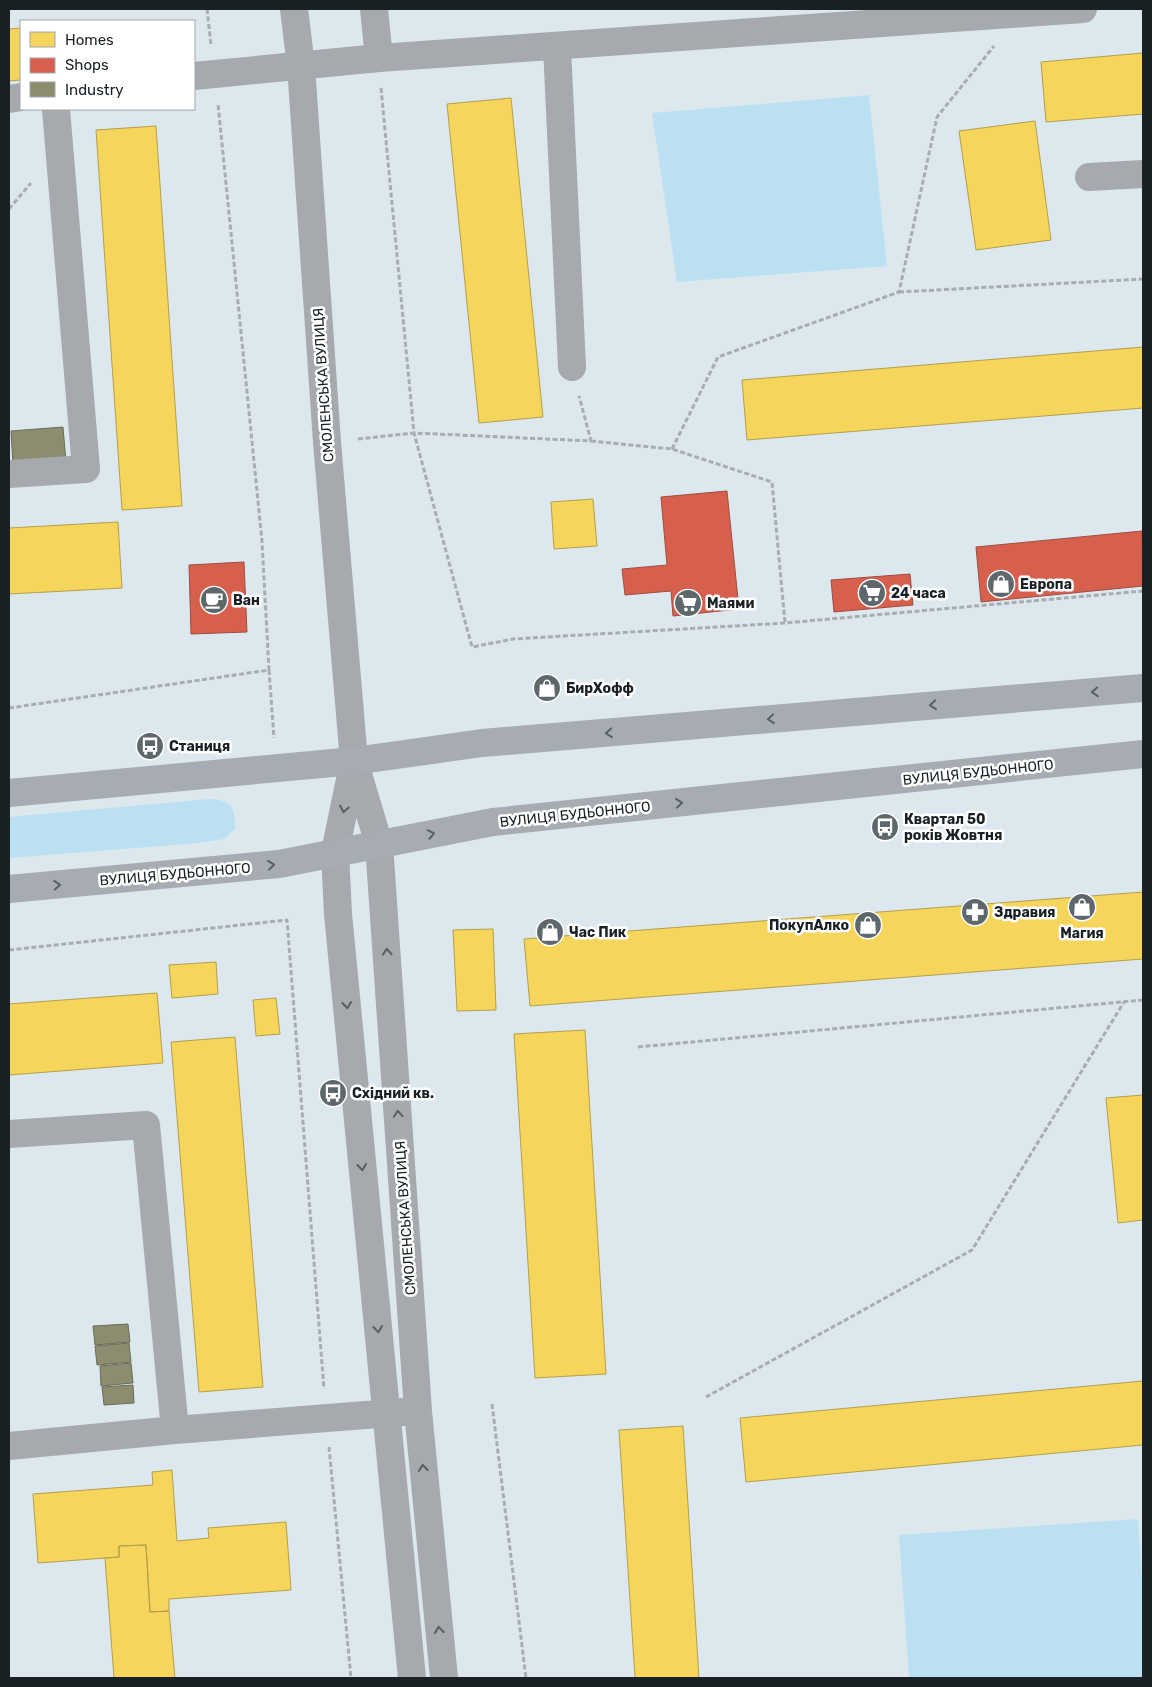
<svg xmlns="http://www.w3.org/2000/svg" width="1152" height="1687" viewBox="0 0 1152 1687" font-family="Rubik,sans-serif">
	<rect width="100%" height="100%" fill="#dde8ee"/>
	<path fill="#bbe0f2" d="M869,95L887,266L677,282L652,113Z
		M210,799C232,800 235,808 235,829L224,839L199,843L9,858V817Z
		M1138,1519L1143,1591V1678H909L899,1535Z"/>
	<path fill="#f6d55c" stroke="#b49f4c" d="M21,28V80L9,81V29Z
		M1143,53V114L1046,122L1041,62Z
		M511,98L543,417L479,423L447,104Z
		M1035,121L1051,240L976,250L959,131Z
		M156,126L182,506L122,510L96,130Z
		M1143,347V408L747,440L742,380Z
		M593,499L597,546L554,549L551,502Z
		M118,522L122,588L9,594V528Z
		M1143,892V959L530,1006L524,939Z
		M493,929L496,1010L457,1011L453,930Z
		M216,962L218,994L172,998L169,965Z
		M157,993L163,1063L9,1075V1004Z
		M276,998L280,1034L256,1036L253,1000Z
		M585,1030L606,1374L535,1378L514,1034Z
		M235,1037L263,1387L199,1392L171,1042Z
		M1143,1095V1220L1118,1223L1106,1098Z
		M1143,1381V1445L746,1482L740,1418Z
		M683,1426L699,1678H635L619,1430Z
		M172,1470L177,1541L209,1538L208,1528L286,1522L291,1590L169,1599V1611L150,1612L146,1545L119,1546V1557L38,1563L33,1494L153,1485L152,1472Z
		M146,1545L150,1612L169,1611L175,1678H114L105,1558L119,1557V1546Z"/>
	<path fill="#d6604d" stroke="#9e4d41" d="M727,491L739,609L673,616L671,591L625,595L622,569L667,565L661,497Z
		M1142,531L1143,586L981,602L976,547Z
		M244,562L247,632L191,634L189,565Z
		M910,574L913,605L834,612L831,580Z"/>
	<path fill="#8c8c6e" stroke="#6a6c58" d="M63,427L66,462L13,465L11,431Z
		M128,1324L130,1342L95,1345L93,1326Z
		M129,1343L131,1362L97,1365L95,1346Z
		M131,1363L133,1383L101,1386L100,1366Z
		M133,1385L134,1403L104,1405L102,1387Z"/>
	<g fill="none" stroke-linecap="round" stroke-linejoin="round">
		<path stroke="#a8adb1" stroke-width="3" stroke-dasharray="5 2.5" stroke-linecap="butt" d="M207,9L211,45
			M381,88L414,433L472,647L513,639L785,623L1143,591
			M9,209L31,183
			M899,292L1143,279
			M358,439L414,433L591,441L579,396
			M591,441L672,449L772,482L785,623
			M672,449L718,357L899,292L937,117L994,46
			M269,670L274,738
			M9,708L269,670L262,541L218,104
			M9,950L287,920L324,1389
			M638,1047L1143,1000
			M706,1397L972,1250L1124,1002
			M492,1404L526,1678
			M329,1447L351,1678"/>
		<path stroke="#a6a9ad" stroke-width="28" d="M294,9L301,66L327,442L354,761L379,844L418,1411L444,1678
			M374,9L379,58
			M557,47L572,367
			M194,76L379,58L1083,9
			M9,99L21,97
			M1089,177L1143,174
			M9,474L86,469L56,109
			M353,765L335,852L338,914L412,1678
			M9,1134L146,1125L175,1430
			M9,1446L175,1430L404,1412"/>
		<path stroke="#a6acb1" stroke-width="28" d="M9,793L354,761L482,743L1143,688
			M9,889L279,864L493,822L1143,754"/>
	</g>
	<defs><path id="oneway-chevron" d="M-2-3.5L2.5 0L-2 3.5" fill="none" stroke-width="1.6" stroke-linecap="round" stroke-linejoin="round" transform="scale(1.25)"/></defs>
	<g stroke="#596064">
		<use href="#oneway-chevron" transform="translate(1095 692) rotate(175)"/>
		<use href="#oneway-chevron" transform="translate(933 705) rotate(175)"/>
		<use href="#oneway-chevron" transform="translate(771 719) rotate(175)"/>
		<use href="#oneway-chevron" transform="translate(609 733) rotate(175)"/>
		<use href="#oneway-chevron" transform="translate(679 803) rotate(-6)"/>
		<use href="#oneway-chevron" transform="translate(431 834) rotate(-11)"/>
		<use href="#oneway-chevron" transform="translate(271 865) rotate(-6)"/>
		<use href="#oneway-chevron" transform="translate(57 885) rotate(-5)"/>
	</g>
	<g stroke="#595e62">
		<use href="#oneway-chevron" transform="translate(344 809) rotate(101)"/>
		<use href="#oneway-chevron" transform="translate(387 952) rotate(-94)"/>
		<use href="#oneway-chevron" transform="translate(347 1005) rotate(84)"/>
		<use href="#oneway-chevron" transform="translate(398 1114) rotate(-94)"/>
		<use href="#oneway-chevron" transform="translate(362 1167) rotate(84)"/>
		<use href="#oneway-chevron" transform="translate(378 1329) rotate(84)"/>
		<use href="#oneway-chevron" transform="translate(423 1468) rotate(-96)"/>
		<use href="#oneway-chevron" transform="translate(439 1630) rotate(-96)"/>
	</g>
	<defs>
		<g id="shop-disc" transform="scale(1.4375)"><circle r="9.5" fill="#5e676b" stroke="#fff"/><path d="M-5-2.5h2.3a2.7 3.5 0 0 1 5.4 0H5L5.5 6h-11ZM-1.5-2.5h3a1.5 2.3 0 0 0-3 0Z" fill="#fff"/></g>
		<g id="supermarket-disc" transform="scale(1.4375)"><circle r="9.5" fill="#5e676b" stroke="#fff"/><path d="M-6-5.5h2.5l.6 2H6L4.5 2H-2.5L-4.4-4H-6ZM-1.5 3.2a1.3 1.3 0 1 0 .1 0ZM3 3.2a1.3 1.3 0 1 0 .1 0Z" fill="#fff"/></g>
		<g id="cafe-disc" transform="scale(1.4375)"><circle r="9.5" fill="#5e676b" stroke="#fff"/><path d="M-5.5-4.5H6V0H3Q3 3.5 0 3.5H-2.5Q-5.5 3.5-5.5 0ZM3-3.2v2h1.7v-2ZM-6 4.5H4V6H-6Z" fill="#fff"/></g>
		<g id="bus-disc" transform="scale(1.4375)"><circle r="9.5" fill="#5e676b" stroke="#fff"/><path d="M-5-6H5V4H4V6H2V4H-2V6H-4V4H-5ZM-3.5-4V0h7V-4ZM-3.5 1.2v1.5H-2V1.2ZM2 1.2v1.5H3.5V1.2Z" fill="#fff"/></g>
		<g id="pharmacy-disc" transform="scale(1.4375)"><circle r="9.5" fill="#5e676b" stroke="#fff"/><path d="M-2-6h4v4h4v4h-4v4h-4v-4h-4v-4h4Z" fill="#fff"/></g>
	</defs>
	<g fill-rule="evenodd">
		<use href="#shop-disc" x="1001" y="584"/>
		<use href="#supermarket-disc" x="872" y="593"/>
		<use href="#cafe-disc" x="214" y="600"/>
		<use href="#supermarket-disc" x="688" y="603"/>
		<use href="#shop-disc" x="547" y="688"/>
		<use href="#bus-disc" x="150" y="746"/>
		<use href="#bus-disc" x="885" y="827"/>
		<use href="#shop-disc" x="1082" y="907"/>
		<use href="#pharmacy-disc" x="975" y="912"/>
		<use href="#shop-disc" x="868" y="925"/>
		<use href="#shop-disc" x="550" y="932"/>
		<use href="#bus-disc" x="333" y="1093"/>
	</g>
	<g text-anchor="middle" stroke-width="5" stroke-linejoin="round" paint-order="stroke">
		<g font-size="14" fill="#1a2125" stroke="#fff">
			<text transform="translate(323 385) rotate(-94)" y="5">СМОЛЕНСЬКА ВУЛИЦЯ</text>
			<text transform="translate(978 772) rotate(-6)" y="5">ВУЛИЦЯ БУДЬОННОГО</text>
			<text transform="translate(575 814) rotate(-6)" y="5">ВУЛИЦЯ БУДЬОННОГО</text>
			<text transform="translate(175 874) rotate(-5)" y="5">ВУЛИЦЯ БУДЬОННОГО</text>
			<text transform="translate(405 1218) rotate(-94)" y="5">СМОЛЕНСЬКА ВУЛИЦЯ</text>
		</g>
		<g font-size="14" font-weight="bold" fill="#1a2125" stroke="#fff" text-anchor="start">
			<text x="1020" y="589">Европа</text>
			<text x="891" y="598">24 часа</text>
			<text x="233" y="605">Ван</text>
			<text x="707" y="608">Маями</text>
			<text x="566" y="693">БирХофф</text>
			<text x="169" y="751">Станиця</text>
			<text x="904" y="824">Квартал 50<tspan x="904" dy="16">років Жовтня</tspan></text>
			<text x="994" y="917">Здравия</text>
			<text x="849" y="930" text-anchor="end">ПокупАлко</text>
			<text x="569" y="937">Час Пик</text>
			<text x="1082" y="938" text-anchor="middle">Магия</text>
			<text x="352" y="1098">Східний кв.</text>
		</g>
	</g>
	<rect width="1152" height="1687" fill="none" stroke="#1a2125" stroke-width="20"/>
	<rect x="20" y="20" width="175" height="90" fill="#ffffff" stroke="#a3a6a8"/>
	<rect x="30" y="32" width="25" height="15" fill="#f6d55c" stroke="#a3a6a8"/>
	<text x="65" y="45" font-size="15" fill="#1a2125">Homes</text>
	<rect x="30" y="58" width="25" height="15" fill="#d6604d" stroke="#a3a6a8"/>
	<text x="65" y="70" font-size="15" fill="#1a2125">Shops</text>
	<rect x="30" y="82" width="25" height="15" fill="#8c8c6e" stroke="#a3a6a8"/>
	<text x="65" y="95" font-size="15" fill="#1a2125">Industry</text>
</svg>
